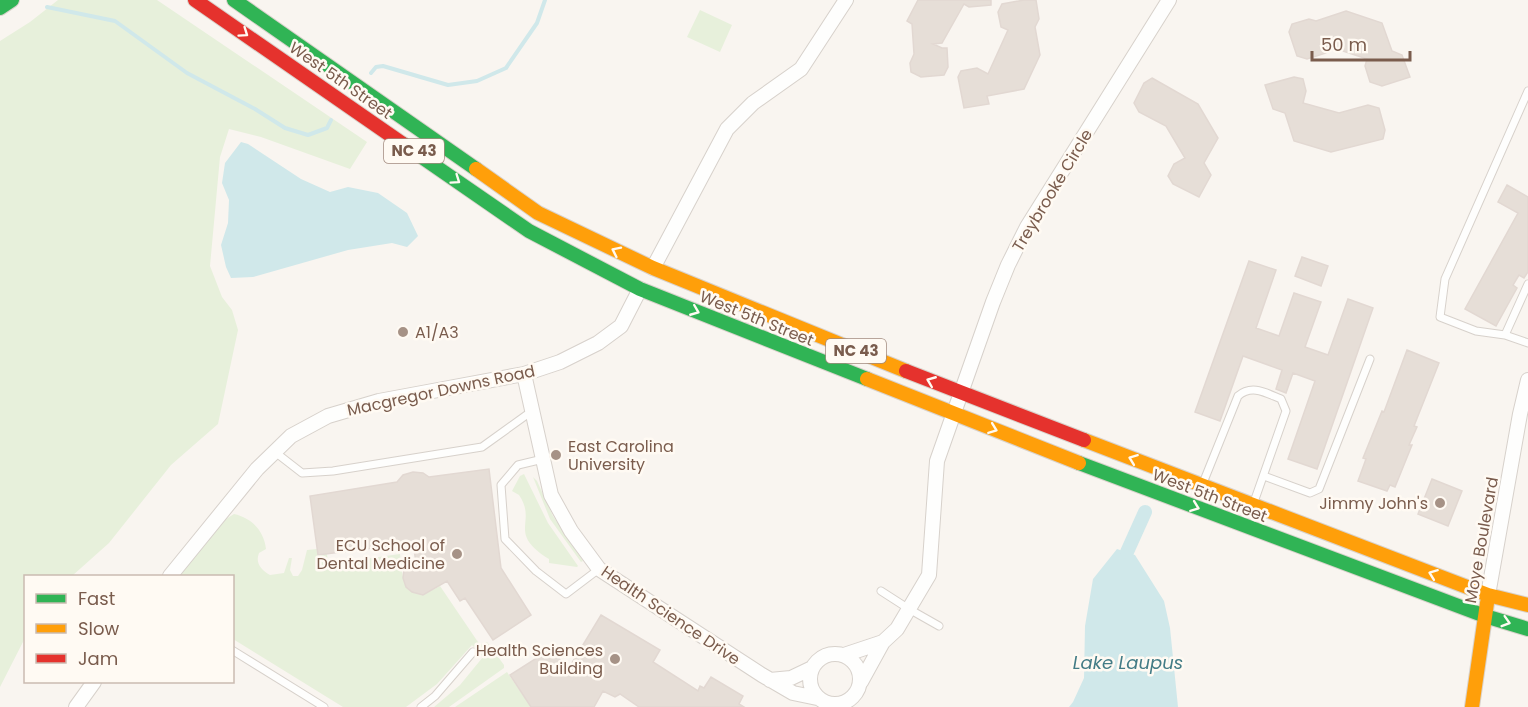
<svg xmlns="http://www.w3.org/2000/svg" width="1528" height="707" viewBox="0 0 1528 707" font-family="Poppins,sans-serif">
	<rect width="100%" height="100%" fill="#f9f5f0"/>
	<path fill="#e7f0db" d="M58,0H157L367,142L350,169L261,137L229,129L220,157L210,266L222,297L232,310L238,330L218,424L171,465L109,543L72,576H26L25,638L0,687V41L30,22Z
		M700,10L732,25L720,52L687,37Z
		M524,474L548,523L578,566L577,567L549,563V559C506,532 538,523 519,495L512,491L520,476Z
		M533,477L537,481L553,516L583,561L581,562L550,519Z
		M234,514C252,518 264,531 266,549L259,553C255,563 261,570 270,575L284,573L289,558H292L290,570L293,576H298L302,570L307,550L317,549L318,555L327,554L328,564L400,554C403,575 400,589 423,595L440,586L480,645L487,642L504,665V668L449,707H434L460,685L483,657L472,645L437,684L406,707H343L233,639L232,576H177L218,524Z
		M507,672L531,707H455Z"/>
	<path fill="#d0e8ea" d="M241,142L248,144L301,179L330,192L348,187L378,193L407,213L418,236L407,247L392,243L348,250L253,277L231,278L226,267L221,245L228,223L229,200L222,183L225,163Z
		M1117,549L1135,555L1164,601L1170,628L1178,707H1069L1073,702L1084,678L1085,626L1093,579Z"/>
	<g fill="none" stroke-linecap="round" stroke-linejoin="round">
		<path stroke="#d0e8ea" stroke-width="4" d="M47,7L115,21L187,73L255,109L285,128L308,135L327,128L331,120
			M371,73L376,67L383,66L448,85L477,81L506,68L537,23L545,0"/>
		<path stroke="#d0e8ea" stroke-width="14" d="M1127,552L1145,512"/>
	</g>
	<path fill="#e6ded7" stroke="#e2d8d2" stroke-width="1.5" d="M918,0H991V5L969,7L964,4L942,43L933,44L942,48H947L948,67L944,75L921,77L911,72L910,63L914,54L912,24L907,21Z
		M1024,0H1036L1039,19L1035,27L1040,55L1024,89L987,96L989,104L964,108L958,77L961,71L977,68L988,74L1008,30L1001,27L998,12L1002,4Z
		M1346,11L1382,23L1392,51L1402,55L1410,77L1382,86L1370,82L1365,66L1367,59L1328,46L1326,53L1307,59L1297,56L1289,32L1292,24L1309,19L1316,21Z
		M1294,77L1303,79L1306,91L1303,103L1339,113L1368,105L1379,108L1385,130L1383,139L1331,152L1294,141L1285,113L1273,109L1265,85Z
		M1152,78L1198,104L1218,138L1204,163L1211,175L1199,197L1173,184L1168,176L1174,164L1185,158L1166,126L1139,112L1134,103L1144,83Z
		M1507,185L1528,197V272L1524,278L1519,275L1513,285L1517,288L1496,326L1465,309L1518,213L1498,202Z
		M1302,257L1328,266L1321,286L1295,276Z
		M1249,261L1276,270L1256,328L1279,336L1294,293L1321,302L1305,347L1328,355L1348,299L1373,308L1317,469L1288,459L1315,381L1293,373L1286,393L1276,389L1282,370L1243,356L1220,421L1195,412Z
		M1407,350L1439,363L1414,426L1417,427L1409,445H1412L1395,487L1390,485L1387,491L1358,481L1366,459L1363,458L1382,411L1384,412Z
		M489,469L501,568L531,615L493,640L465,598L460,601L447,581L423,595L412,592L406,587L403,578L404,570L417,569L413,543L318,555L310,496L397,482L403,475L413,472L423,473L429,477Z
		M1432,479L1462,491L1448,526L1418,514Z
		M601,615L660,650L653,662L698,691L700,686L704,688L711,677L743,696L739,704L744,707H639L620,694L615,697L603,691L594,707H531L510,675L546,652L548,656L555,653L566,668L572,663Z"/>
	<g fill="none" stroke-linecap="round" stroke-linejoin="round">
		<g stroke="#d7d1cb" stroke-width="9">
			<path id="lane" d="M1528,91L1445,279L1440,317L1476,331L1505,335L1528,343
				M1505,335L1528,284
				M275,452L302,473L333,471L482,447L532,411
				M543,459L518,465L501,485L505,539L536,571L566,594L599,569
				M1264,476L1310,493L1319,489L1370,359
				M1203,483L1238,396C1252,384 1266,393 1281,399L1286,411L1254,502
				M881,591L909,609L939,626
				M232,650L324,707
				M421,707L435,696L473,652"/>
		</g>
		<g stroke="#d7d1cb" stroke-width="16">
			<path id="street" d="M653,268L727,129L753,103L801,69L846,0
				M524,374L551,495L571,531L599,569L762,675L793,693L817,698
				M170,576L257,469L291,436L328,416L379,401L524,374L560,362L598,343L621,326L640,289
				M1488,595L1520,414L1528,380
				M810 679a25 25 0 1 1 50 0a25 25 0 1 1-50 0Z
				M844,655L883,642
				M770,680L791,678L812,668
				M861,682L883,642L897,629L929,575L937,461L993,302L1008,265L1027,227L1169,0
				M76,707L94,682"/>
		</g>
		<g stroke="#d9d2cb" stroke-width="16">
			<path id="fast" d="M234,0L476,169
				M0,8L12,0
				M403,144L529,231L640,289L867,379
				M1079,463L1485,616L1528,629"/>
		</g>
		<g stroke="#d9d2cb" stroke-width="16">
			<path id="slow" d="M476,169L538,213L653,268L906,371
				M867,379L1079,463
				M1084,440L1488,595L1528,605
				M1472,707L1487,603"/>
		</g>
		<g stroke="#d9d2cb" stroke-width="16">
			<path id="jam" d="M195,0L403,144
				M906,371L1084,440"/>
		</g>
		<use href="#lane" stroke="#fefefd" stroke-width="7"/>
		<use href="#street" stroke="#fefefd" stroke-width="14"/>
		<use href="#fast" stroke="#30b455" stroke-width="14"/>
		<use href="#slow" stroke="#ff9f0a" stroke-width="14"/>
		<use href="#jam" stroke="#e5322d" stroke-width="14"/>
	</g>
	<defs><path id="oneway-chevron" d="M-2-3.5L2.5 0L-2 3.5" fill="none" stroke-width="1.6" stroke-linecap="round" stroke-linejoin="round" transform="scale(1.5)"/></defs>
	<g stroke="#fffaf3">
		<use href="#oneway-chevron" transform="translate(244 33) rotate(35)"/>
		<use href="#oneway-chevron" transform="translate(456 180) rotate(35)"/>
		<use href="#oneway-chevron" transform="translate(616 251) rotate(-154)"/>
		<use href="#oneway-chevron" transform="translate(695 311) rotate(22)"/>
		<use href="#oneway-chevron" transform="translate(931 381) rotate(-158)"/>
		<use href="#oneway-chevron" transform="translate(993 429) rotate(21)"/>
		<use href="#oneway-chevron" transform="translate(1133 459) rotate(-159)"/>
		<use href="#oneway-chevron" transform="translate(1195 507) rotate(21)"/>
		<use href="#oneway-chevron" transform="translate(1433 574) rotate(-159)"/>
		<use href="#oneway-chevron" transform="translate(1506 622) rotate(17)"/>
	</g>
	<g fill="#a69286" stroke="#fffaf3" stroke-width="2">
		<circle cx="403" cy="332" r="6"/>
		<circle cx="556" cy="455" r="6"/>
		<circle cx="1440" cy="503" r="6"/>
		<circle cx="457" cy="554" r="6"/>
		<circle cx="615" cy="659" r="6"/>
	</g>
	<g text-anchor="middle" stroke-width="5" stroke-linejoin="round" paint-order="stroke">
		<g fill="#fffaf3" stroke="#a28b7f" stroke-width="1.5">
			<rect x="384" y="139" width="60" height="24" rx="4.5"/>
			<rect x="826" y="339" width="60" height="24" rx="4.5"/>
		</g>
		<g font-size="15" font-weight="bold" fill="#7a5c4d">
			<text x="414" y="156">NC 43</text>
			<text x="856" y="356">NC 43</text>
		</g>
		<g font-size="16" fill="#7a5c4d" stroke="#fffaf3">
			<text transform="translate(341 80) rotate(35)" y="6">West 5th Street</text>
			<text transform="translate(1052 190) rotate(-59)" y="6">Treybrooke Circle</text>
			<text transform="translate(757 318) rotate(22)" y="6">West 5th Street</text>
			<text transform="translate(441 390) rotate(-12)" y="6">Macgregor Downs Road</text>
			<text transform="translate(1210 495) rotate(21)" y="6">West 5th Street</text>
			<text transform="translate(1481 540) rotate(-80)" y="6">Moye Boulevard</text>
			<text transform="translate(671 615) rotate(34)" y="6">Health Science Drive</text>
		</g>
		<g font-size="16" fill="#7a5c4d" stroke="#fffaf3" text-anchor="end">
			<text x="415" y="338" text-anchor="start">A1/A3</text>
			<text x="568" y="452" text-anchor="start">East Carolina<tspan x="568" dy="18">University</tspan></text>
			<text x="1428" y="509">Jimmy John's</text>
			<text x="445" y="551">ECU School of<tspan x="445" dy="18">Dental Medicine</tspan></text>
			<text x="603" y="656">Health Sciences<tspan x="603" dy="18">Building</tspan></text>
		</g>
		<g font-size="18" font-style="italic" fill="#437c86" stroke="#fffaf3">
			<text x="1128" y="669">Lake Laupus</text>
		</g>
	</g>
	<rect x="24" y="575" width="210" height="108" fill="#fffaf3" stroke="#cabbb1" stroke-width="1.5"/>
	<rect x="36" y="594" width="30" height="9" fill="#30b455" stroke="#cabbb1" stroke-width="1.5"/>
	<text x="78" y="605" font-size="18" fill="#7a5c4d">Fast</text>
	<rect x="36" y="624" width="30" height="9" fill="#ff9f0a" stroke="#cabbb1" stroke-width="1.5"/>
	<text x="78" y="635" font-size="18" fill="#7a5c4d">Slow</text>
	<rect x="36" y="654" width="30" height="9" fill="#e5322d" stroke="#cabbb1" stroke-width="1.5"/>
	<text x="78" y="665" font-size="18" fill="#7a5c4d">Jam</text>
	<path d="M1312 51v9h98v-9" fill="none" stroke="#7a5c4d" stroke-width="3"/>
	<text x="1321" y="51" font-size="18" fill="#7a5c4d" stroke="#fffaf3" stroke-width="4.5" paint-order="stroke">50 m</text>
</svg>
